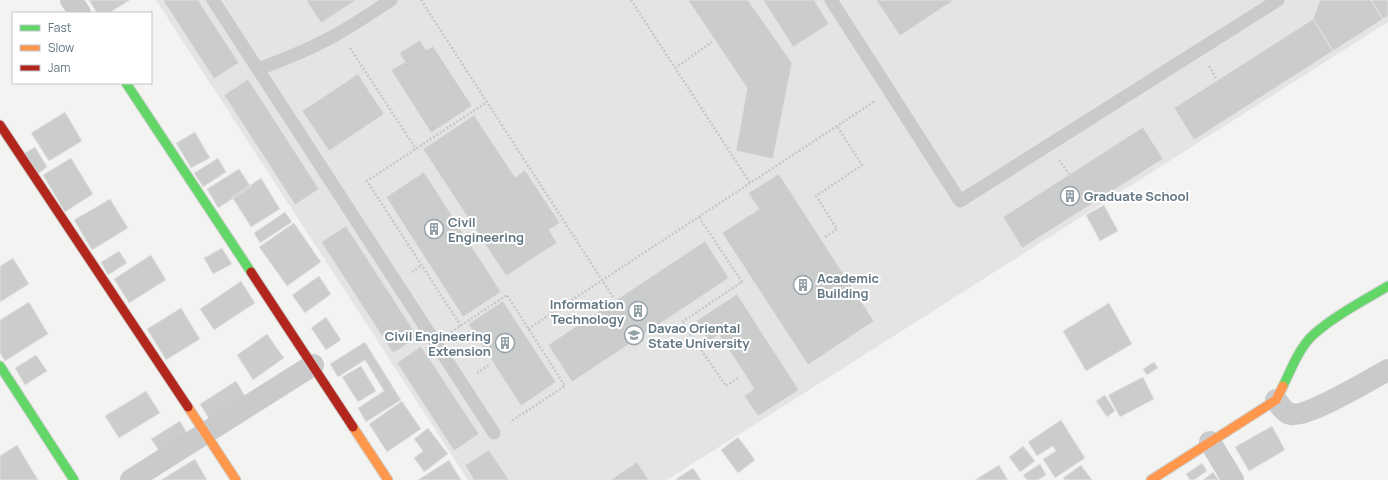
<svg xmlns="http://www.w3.org/2000/svg" width="1388" height="480" viewBox="0 0 1388 480" font-family="Manrope,sans-serif">
	<rect width="100%" height="100%" fill="#f3f3f1"/>
	<path fill="#e3e4e3" d="M156,0H1388V22L667,480H468Z"/>
	<path fill="#cbcccc" stroke="#e2e2e1" d="M89,0H130L109,13H97Z
		M163,0H198L239,63L214,79Z
		M306,0H356L321,23Z
		M688,0H748L792,63L773,159L736,151L747,88Z
		M763,0H814L829,24L793,47Z
		M876,0H954L900,36Z
		M1320,0H1371L1383,19L1333,51L1313,19Z
		M1371,0H1388V16L1383,19Z
		M1313,19L1333,51L1194,140L1174,108Z
		M420,40L426,50L433,46L472,106L431,133L391,70L405,62L399,53Z
		M358,74L384,114L329,151L302,111Z
		M248,79L319,189L295,205L224,95Z
		M65,112L82,141L49,161L31,133Z
		M474,115L515,177L525,170L560,223L549,230L557,243L506,276L423,149Z
		M1143,127L1163,159L1022,248L1003,217Z
		M195,132L210,158L191,168L176,143Z
		M35,147L47,167L36,175L23,154Z
		M71,158L93,194L65,212L43,175Z
		M218,158L226,172L203,187L194,173Z
		M239,169L251,187L218,208L207,189Z
		M424,172L501,292L463,317L386,197Z
		M779,174L874,321L808,365L722,233L759,209L748,193Z
		M261,178L280,209L251,227L232,197Z
		M110,199L128,228L92,250L74,220Z
		M1104,205L1118,231L1100,241L1086,215Z
		M285,212L292,222L260,243L254,233Z
		M294,223L321,262L287,286L259,247Z
		M346,226L418,337L393,353L321,242Z
		M705,241L729,278L572,382L548,345Z
		M222,248L232,264L213,274L204,258Z
		M119,251L127,263L108,275L101,262Z
		M151,255L166,280L129,303L114,279Z
		M13,258L29,284L0,302V266Z
		M319,276L331,294L305,313L292,295Z
		M241,281L255,303L214,330L200,309Z
		M737,294L799,390L758,416L744,396L754,389L744,373L719,335L709,341L696,321Z
		M503,301L556,382L521,406L468,324Z
		M29,302L48,334L5,361L0,353V320Z
		M1109,303L1132,344L1086,371L1063,331Z
		M181,308L200,339L166,360L147,329Z
		M326,317L341,340L326,350L311,328Z
		M267,334L284,358L253,380L237,355Z
		M365,342L401,400L366,422L358,408L384,391L365,360L338,377L330,364Z
		M421,346L479,434L454,451L397,363Z
		M36,355L47,371L25,385L15,368Z
		M1154,362L1158,368L1147,375L1143,369Z
		M361,366L376,391L358,402L342,377Z
		M1143,377L1154,399L1120,417L1108,395Z
		M236,381L247,399L211,422L200,404Z
		M146,391L160,413L119,438L105,416Z
		M1105,395L1115,411L1107,417L1096,401Z
		M402,401L421,429L387,452L369,424Z
		M1061,420L1085,458L1055,478L1043,459L1056,451L1053,446L1037,456L1028,442Z
		M180,421L190,438L162,455L151,439Z
		M1272,426L1285,450L1249,471L1235,447Z
		M428,428L448,454L424,472L414,458L423,451L414,439Z
		M738,437L755,460L738,473L721,450Z
		M17,445L38,480H0V456Z
		M1023,446L1035,461L1020,472L1009,457Z
		M489,450L509,480H474L465,465Z
		M195,459L207,480H161Z
		M449,460L461,480H418Z
		M637,462L649,480H610Z
		M1202,463L1207,471L1194,480H1190L1186,474Z
		M1040,464L1046,475L1038,480H1027L1023,475Z
		M999,465L1008,480H975Z
		M1081,465L1092,480H1065L1063,478Z
		M693,468L701,480H677L676,479Z
		M1213,472L1219,480H1203Z"/>
	<g fill="none" stroke-linecap="round" stroke-linejoin="round">
		<g stroke="#cfd1d1" stroke-width="11">
			<path id="fast" d="M126,83L251,272
				M0,366L74,480
				M1283,386C1291,370 1299,348 1313,335C1334,316 1363,301 1388,286"/>
		</g>
		<g stroke="#cfd1d1" stroke-width="11">
			<path id="slow" d="M188,407L236,480
				M353,427L388,480
				M1151,480L1276,400L1283,386"/>
		</g>
		<g stroke="#cfd1d1" stroke-width="11">
			<path id="jam" d="M0,125L188,407
				M251,272L353,427"/>
		</g>
		<path stroke="#c7c8c8" stroke-width="2.5" stroke-dasharray="2 2" stroke-linecap="butt" d="M421,0L613,297
			M631,0L750,183
			M350,48L416,149
			M1209,66L1216,78
			M675,68L712,42
			M1059,160L1069,174
			M699,217L742,282L682,322L726,386L739,377
			M825,237L837,229L816,196L862,165L837,126
			M412,272L422,265
			M461,326L367,181L487,102
			M528,329L875,101
			M451,332L507,295L565,386L510,422
			M477,373L489,365"/>
		<path stroke="#c8cacb" stroke-width="13" d="M213,0L494,433
			M831,0L960,201L1278,0
			M258,69C286,59 313,48 339,33C357,23 374,11 391,0"/>
		<path stroke="#c8cacb" stroke-width="22" d="M71,0L80,13
			M1276,400C1280,405 1284,413 1291,414C1307,418 1371,379 1388,370
			M1210,442L1233,480
			M131,480L313,365"/>
		<use href="#fast" stroke="#63d668" stroke-width="9"/>
		<use href="#slow" stroke="#ff974d" stroke-width="9"/>
		<use href="#jam" stroke="#b3261e" stroke-width="9"/>
	</g>
	<defs>
		<g id="building-ring" transform="scale(1)"><circle r="9.5" fill="#fff" stroke="#95a2a9" stroke-width="1.5"/><path d="M-4-6H4V6H1V3H-1V6H-4ZM-2.5-4.3h1.7v1.8h-1.7ZM.8-4.3h1.7v1.8H.8ZM-2.5-1h1.7V.8h-1.7ZM.8-1h1.7V.8H.8Z" fill="#95a2a9"/></g>
		<g id="university-ring" transform="scale(1)"><circle r="9.5" fill="#fff" stroke="#95a2a9" stroke-width="1.5"/><path d="M0-5L7-2L0 1L-7-2ZM-4 1L0 2.5L4 1V4Q0 6-4 4Z" fill="#95a2a9"/></g>
	</defs>
	<g fill-rule="evenodd">
		<use href="#building-ring" x="1070" y="196"/>
		<use href="#building-ring" x="434" y="229"/>
		<use href="#building-ring" x="803" y="285"/>
		<use href="#building-ring" x="638" y="311"/>
		<use href="#university-ring" x="634" y="335"/>
		<use href="#building-ring" x="505" y="343"/>
	</g>
	<g text-anchor="middle" stroke-width="4" stroke-linejoin="round" paint-order="stroke">
		<g font-size="13" font-weight="bold" fill="#627682" stroke="#fff" text-anchor="start">
			<text x="1084" y="201">Graduate School</text>
			<text x="448" y="227">Civil<tspan x="448" dy="15">Engineering</tspan></text>
			<text x="817" y="283">Academic<tspan x="817" dy="15">Building</tspan></text>
			<text x="624" y="309" text-anchor="end">Information<tspan x="624" dy="15">Technology</tspan></text>
			<text x="648" y="333">Davao Oriental<tspan x="648" dy="15">State University</tspan></text>
			<text x="491" y="341" text-anchor="end">Civil Engineering<tspan x="491" dy="15">Extension</tspan></text>
		</g>
	</g>
	<rect x="12" y="12" width="140" height="72" fill="#ffffff" stroke="#c0c8cd"/>
	<rect x="20" y="25" width="20" height="6" fill="#63d668" stroke="#c0c8cd"/>
	<text x="48" y="32" font-size="12" fill="#627682">Fast</text>
	<rect x="20" y="45" width="20" height="6" fill="#ff974d" stroke="#c0c8cd"/>
	<text x="48" y="52" font-size="12" fill="#627682">Slow</text>
	<rect x="20" y="65" width="20" height="6" fill="#b3261e" stroke="#c0c8cd"/>
	<text x="48" y="72" font-size="12" fill="#627682">Jam</text>
</svg>
